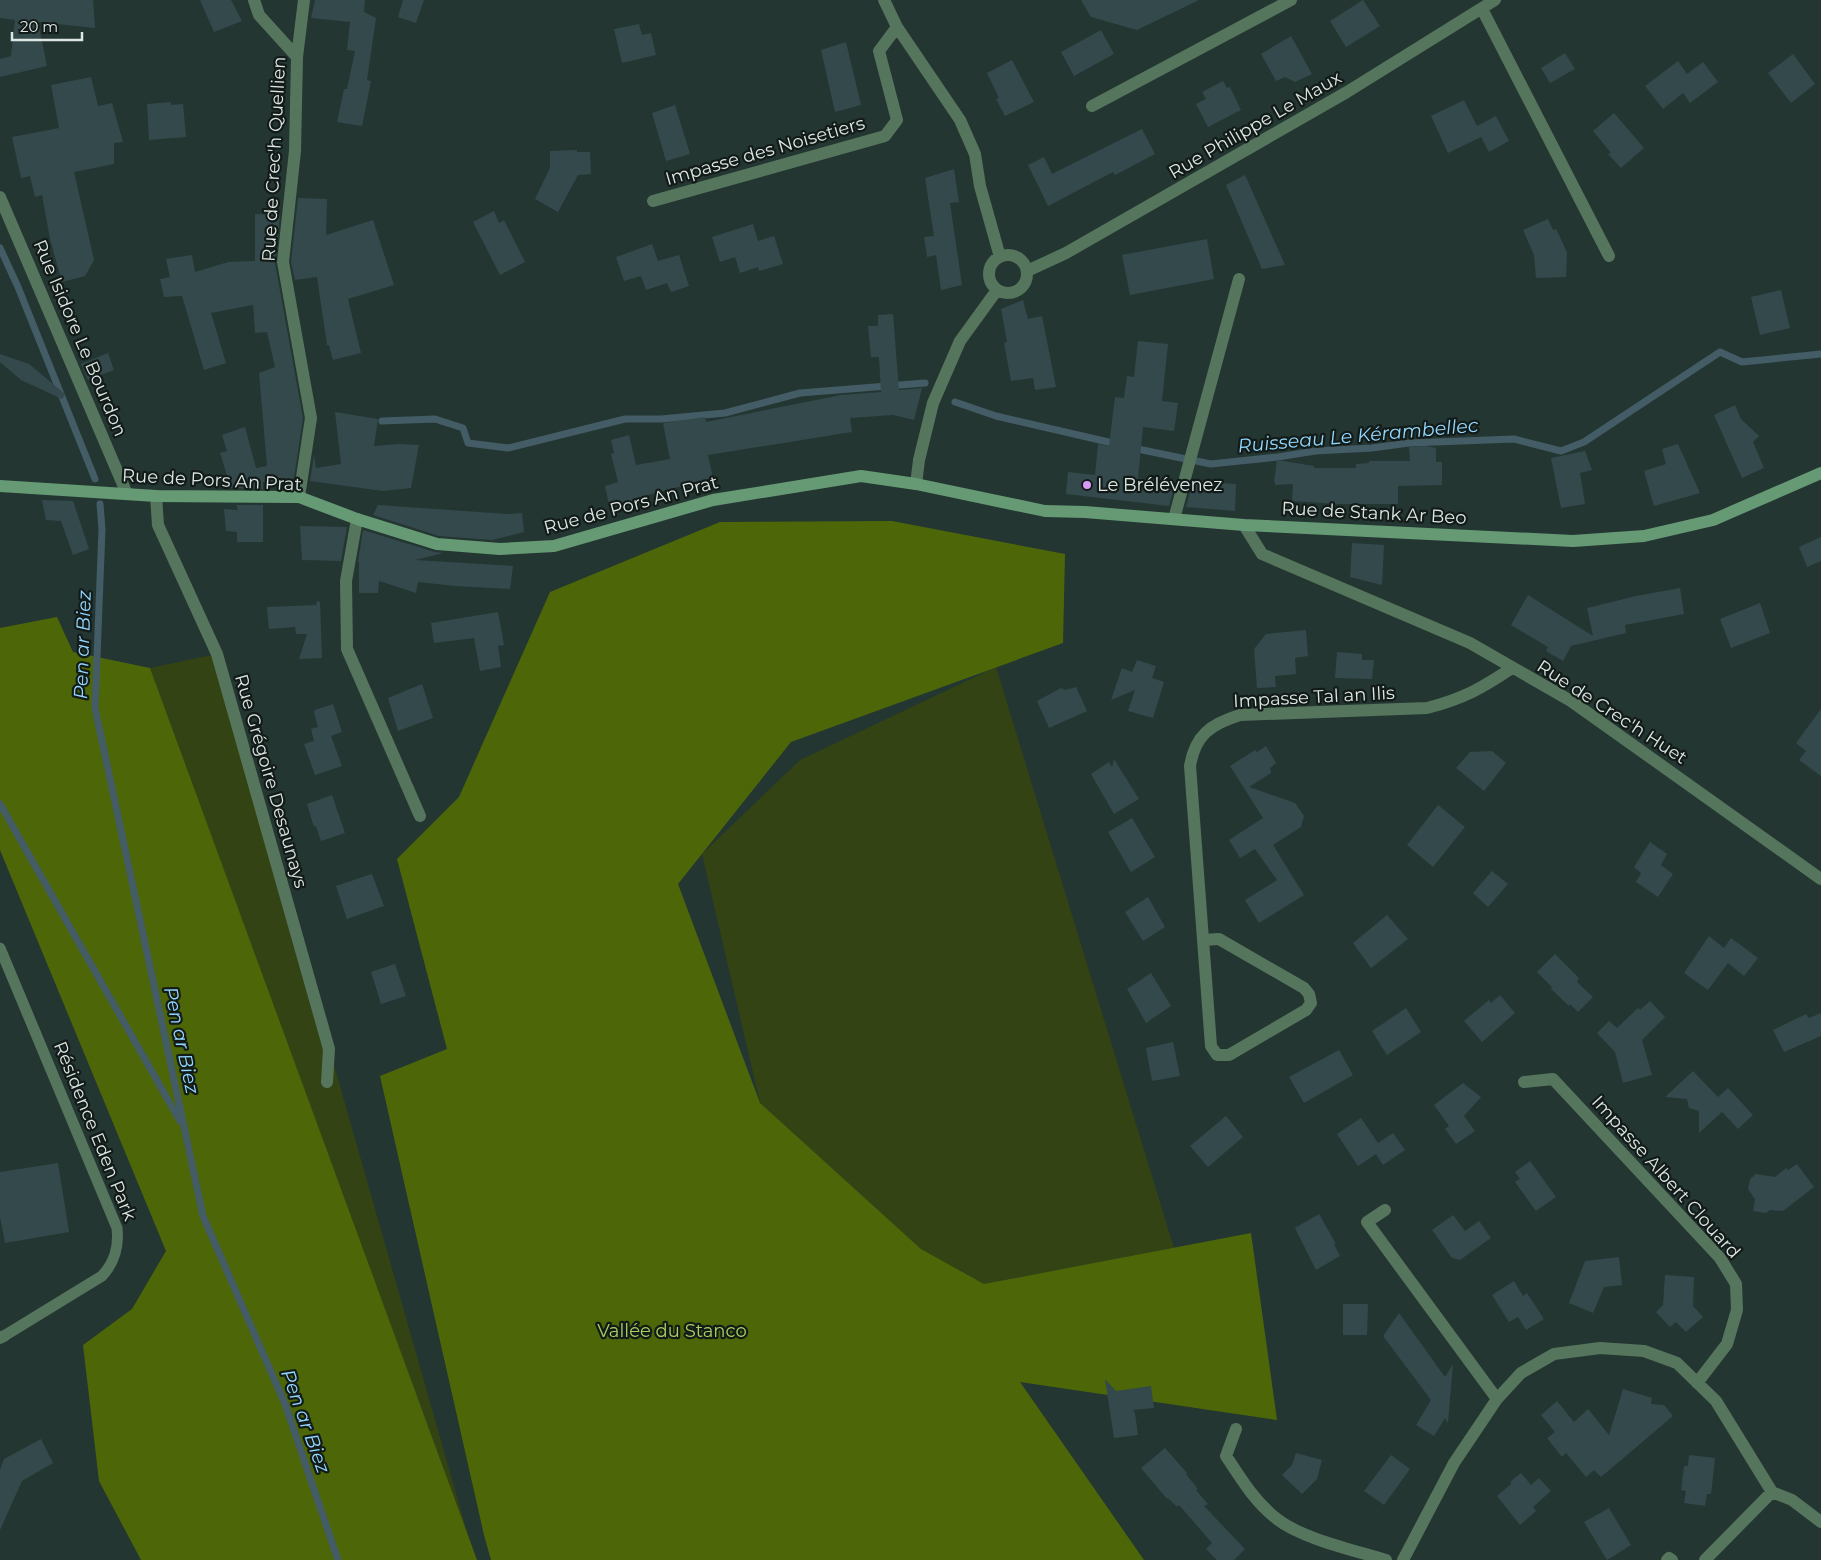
<svg xmlns="http://www.w3.org/2000/svg" width="1821" height="1560" viewBox="0 0 1821 1560" font-family="Montserrat,sans-serif">
	<rect width="100%" height="100%" fill="#233632"/>
	<path fill="#334313" d="M217,654L475,1560L150,668Z
		M996,667L1174,1248L984,1284L921,1249L760,1103L702,854L800,760Z"/>
	<path fill="#4d6708" d="M892,521L1065,554L1063,643L791,742L678,884L760,1103L921,1249L984,1284L1251,1233L1277,1420L1020,1382L1144,1560H491L484,1535L380,1076L447,1049L397,859L459,797L550,592L720,522Z
		M57,617L73,652L150,668L477,1560H141L99,1481L83,1345L132,1309L166,1251L0,850V628Z"/>
	<g fill="none" stroke-linecap="round" stroke-linejoin="round">
		<path stroke="#435c66" stroke-width="7" d="M0,248L18,287L95,479
			M955,402L996,416L1117,444
			M382,421L435,419L463,428L468,443L508,448L625,419H661L725,413L800,393L925,383
			M1133,448L1186,459
			M1196,461L1211,464L1278,457L1315,451L1372,448L1409,443L1514,439L1561,451L1584,442L1720,352L1742,362L1821,354
			M100,504L102,529L95,708L203,1216L285,1404L338,1560
			M0,804L180,1121"/>
	</g>
	<path fill="#34494c" d="M0,0H93L95,28L38,22L47,66L0,77V59L11,56L15,20L0,18Z
		M200,0H231L242,21L214,32Z
		M315,0H365L364,12L376,18L367,80L371,81L362,126L337,122L344,89H347L355,51L347,50L350,22L311,18Z
		M403,0H424L416,23L398,17Z
		M1081,0H1199L1137,30L1091,17Z
		M1363,0L1380,26L1346,47L1330,21Z
		M639,24L642,35L651,33L656,55L622,63L614,29Z
		M1101,30L1114,54L1074,76L1061,52Z
		M1291,36L1312,74L1295,82L1285,77L1276,81L1261,54Z
		M846,42L861,105L835,112L821,50Z
		M1565,53L1575,69L1550,83L1541,68Z
		M1793,54L1815,84L1791,103L1768,73Z
		M1012,60L1034,102L1005,116L996,99L999,98L987,73Z
		M1678,61L1687,74L1703,62L1718,82L1690,103L1683,93L1663,109L1645,86Z
		M91,77L98,106L112,103L123,142L114,143V164L74,172L94,260L85,276L62,282L50,239L42,195L35,197L30,176L21,178L12,137L59,128L51,85Z
		M1223,81L1227,88L1230,87L1241,110L1208,127L1196,104L1206,99L1202,92Z
		M1464,100L1477,126L1496,116L1509,141L1489,152L1481,137L1448,153L1431,116Z
		M171,102V105L183,104L186,137L149,140L147,104Z
		M675,105L690,154L666,161L652,113Z
		M1614,113L1644,148L1621,168L1608,154L1611,153L1593,131Z
		M1142,129L1155,154L1115,175L1113,172L1048,206L1028,165L1044,157L1052,174Z
		M577,150V152H590L591,174L578,175L558,212L535,199L550,168V151Z
		M954,169L959,202L950,203L962,285L941,290L936,255L927,257L924,237L934,236L925,178Z
		M1245,175L1285,265L1262,269L1226,185Z
		M298,198L327,199L326,235L373,220L394,285L348,299L361,353L333,360L329,345H327L317,277L295,280L291,262Z
		M494,211L499,223L504,220L525,262L500,275L473,222Z
		M255,214L280,215L275,263L303,418L294,478L287,483L263,482V489L231,488L220,453L227,451L222,435L245,427L256,468L267,466L259,373L275,367L267,332L255,333L253,305L211,313L226,363L204,370L182,296L164,297L160,279L170,277L166,259L192,255L195,272L228,262L255,261Z
		M1548,219L1553,230L1556,229L1567,252L1566,277L1536,278L1534,255L1523,230Z
		M753,224L758,241L774,236L783,264L759,271L758,267L740,273L735,257L720,262L712,237Z
		M1207,239L1214,279L1130,295L1122,255Z
		M652,244L658,261L679,255L689,286L671,292L667,283L646,290L641,276L624,281L616,257Z
		M1781,290L1790,328L1760,335L1751,297Z
		M1023,300L1028,319L1042,316L1056,387L1035,390L1033,378L1011,381L1004,343L1007,342L1001,309Z
		M893,314L899,390L922,388L914,420L893,415L850,418L852,432L708,455L713,478L648,495L610,509L605,486L618,482L611,454L614,453L611,440L629,435L636,465L670,459L663,423L705,417L706,422L841,395L881,392L879,357H871L868,326H878V315Z
		M1138,341L1168,344L1162,401L1178,403L1174,431L1143,427L1138,478L1175,484L1169,506L1066,494L1068,472L1095,475L1098,444L1109,446L1115,397L1124,398L1127,376L1134,377Z
		M108,353L114,370L88,380L81,364Z
		M0,354L29,364L65,394L62,399L21,380L0,362Z
		M1735,405L1741,419L1759,436L1753,442L1764,468L1742,478L1714,415Z
		M335,412L378,419L374,446L399,444L419,445L411,488L383,491L310,481L314,455L316,468L341,464Z
		M1678,444L1700,493L1654,506L1644,471L1666,464L1662,449Z
		M1426,446L1436,448V462H1442V485L1398,486V504H1338L1292,501L1293,484L1275,485V482H1274L1277,460L1314,466V468H1356V464L1369,463V461H1410L1409,447Z
		M1585,451L1592,470L1580,473L1585,504L1561,508L1551,458Z
		M1193,481L1236,484L1235,511L1186,507Z
		M42,500L73,501L89,549L73,555L61,521L46,520Z
		M236,505H263V542H237V532L226,531L224,509L238,510Z
		M378,505L507,514L522,513L524,532L492,540L439,536L373,515Z
		M300,526L347,527L341,561L302,560Z
		M363,530L435,552L444,553L415,560L513,566L510,589L455,586L418,582L416,593L379,581L378,593H359V562H358Z
		M1821,537V561L1807,567L1799,547Z
		M1352,543L1384,545L1382,585L1350,577Z
		M1680,588L1684,614L1625,625L1626,633L1571,646L1563,661L1546,651L1548,647L1511,625L1528,595L1593,636L1587,608L1636,596Z
		M317,601L320,602L322,658L299,659L307,634H296L295,627L269,629L267,607L316,605Z
		M1760,603L1770,633L1731,648L1720,619Z
		M498,612L504,645L498,646L501,667L480,671L474,638L434,643L431,623Z
		M1306,630L1308,656L1295,658L1296,674L1275,676L1276,687L1257,688L1254,649L1266,634Z
		M1337,652L1362,654V660H1374L1372,679L1335,678Z
		M1137,660L1156,666L1152,678L1164,682L1153,718L1128,711L1135,690L1111,700L1122,668L1132,672Z
		M422,684L433,718L398,731L388,698Z
		M1076,687L1087,711L1049,728L1037,701L1061,688L1065,690Z
		M333,704L342,732L331,736L342,766L315,775L304,744L314,741L311,729L318,727L314,712L315,710Z
		M1821,709V776L1799,760L1806,751L1796,743Z
		M1266,746L1276,763L1270,768L1271,773L1249,787L1295,803L1304,816L1301,827L1273,845L1304,895L1259,923L1245,900L1277,880L1255,849L1240,858L1229,840L1263,818L1230,766L1255,750L1257,752Z
		M1492,751L1506,763L1484,791L1456,768L1470,752Z
		M1114,759L1139,799L1114,814L1091,774L1109,762L1112,767Z
		M332,795L345,833L321,841L316,826L314,827L307,804Z
		M1438,805L1465,827L1433,867L1407,845Z
		M1132,818L1155,857L1131,872L1108,832Z
		M1650,842L1667,854L1661,865L1673,874L1658,897L1636,882L1641,873L1634,867Z
		M1492,871L1508,884L1488,907L1473,893Z
		M372,874L384,906L347,919L336,886Z
		M1148,897L1165,927L1143,941L1125,912Z
		M1387,915L1408,939L1371,968L1353,943Z
		M1709,936L1724,948L1731,938L1758,958L1744,976L1728,963L1708,990L1684,973Z
		M1555,954L1579,978L1577,982L1593,997L1578,1012L1570,1004L1569,1006L1551,989L1552,987L1537,972Z
		M395,964L406,996L381,1004L371,972Z
		M1151,973L1171,1006L1146,1023L1127,989Z
		M1500,995L1515,1013L1482,1042L1464,1021L1489,1000L1491,1003Z
		M1650,1001L1665,1017L1642,1040L1652,1075L1623,1083L1615,1052L1597,1033L1609,1021L1617,1028L1638,1008L1640,1010Z
		M1406,1008L1421,1032L1387,1055L1372,1031Z
		M1821,1013V1036L1784,1052L1773,1030L1806,1014L1809,1018Z
		M1173,1042L1180,1076L1152,1081L1146,1048Z
		M1339,1050L1353,1075L1304,1103L1289,1077Z
		M1693,1071L1718,1097L1728,1088L1753,1115L1738,1129L1722,1112L1699,1133V1111L1689,1108L1687,1099L1665,1097Z
		M1463,1083L1481,1097L1464,1116L1475,1131L1456,1144L1445,1129L1449,1126L1434,1105Z
		M1226,1116L1243,1137L1208,1167L1190,1146Z
		M1361,1118L1378,1143L1393,1133L1405,1150L1383,1165L1376,1154L1358,1166L1337,1134Z
		M1530,1161L1556,1197L1536,1211L1515,1182L1520,1179L1515,1172Z
		M58,1163L69,1232L5,1243L0,1217V1172Z
		M1797,1164L1814,1187L1783,1211L1770,1210L1766,1213L1753,1211L1755,1199L1748,1189L1750,1179L1756,1174L1775,1177L1786,1168L1788,1170Z
		M1319,1214L1336,1244H1334L1340,1256L1316,1270L1295,1228Z
		M1453,1215L1465,1231L1479,1221L1491,1238L1460,1260L1452,1258L1432,1230Z
		M1619,1257L1622,1285L1604,1287L1593,1313L1569,1303L1585,1261Z
		M1665,1275L1694,1277L1693,1306L1703,1317L1686,1332L1676,1322L1670,1327L1656,1312L1663,1305Z
		M1514,1281L1523,1296L1527,1293L1544,1319L1526,1330L1518,1317L1509,1322L1492,1295Z
		M1343,1304H1368L1367,1335H1343Z
		M1399,1313L1445,1377L1453,1364L1448,1423L1445,1418L1434,1436L1416,1425L1431,1400L1383,1336Z
		M1105,1379L1116,1391L1151,1386L1154,1408L1133,1410L1135,1413L1138,1435L1114,1438Z
		M1623,1389L1652,1398L1651,1404L1664,1405L1673,1416L1601,1477L1594,1470L1586,1477L1566,1453L1562,1457L1547,1438L1555,1432L1541,1415L1557,1401L1574,1422L1588,1409L1609,1435Z
		M41,1439L53,1463L22,1481L0,1530V1470L4,1459Z
		M1165,1448L1187,1473L1186,1474L1198,1489L1196,1490L1208,1504L1204,1506L1245,1549L1234,1560H1217L1206,1549L1212,1543L1179,1505L1177,1507L1168,1498L1167,1499L1141,1468Z
		M1296,1453L1322,1460L1317,1479L1302,1494L1282,1475L1292,1465Z
		M1391,1455L1410,1469L1384,1505L1364,1491Z
		M1689,1455L1715,1458L1711,1494H1707L1705,1506L1684,1503L1686,1491L1681,1490L1684,1466H1688Z
		M1521,1473L1531,1485L1539,1478L1551,1491L1533,1507L1536,1511L1520,1525L1497,1496L1511,1484V1481Z
		M1609,1508L1631,1545L1607,1560L1584,1522Z"/>
	<g fill="none" stroke-linecap="round" stroke-linejoin="round">
		<path stroke="#55755d" stroke-width="11" d="M0,948L117,1228C119,1247 115,1262 102,1276L4,1336"/>
		<path stroke="#55755d" stroke-width="12" d="M254,0L259,15L297,57
			M884,0L897,27L960,120L975,154L980,186L1000,257
			M1482,9L1609,256
			M1092,106L1291,0
			M0,197L127,494
			M653,201L885,136L897,120L879,51L897,27
			M989 274a19 19 0 1 1 38 0a19 19 0 1 1-38 0Z
			M1027,271L1066,253L1347,92L1495,0
			M916,484L919,460L933,403L960,341L997,290
			M156,496L158,525L217,654L329,1049L327,1082
			M299,497L311,418L283,262L295,151L297,57L304,0
			M357,519L346,581L347,649L420,816
			M1174,519L1239,279
			M1244,525L1262,554L1470,643L1571,701L1821,879
			M1203,940L1219,939L1304,988L1309,994L1311,1003L1306,1010L1229,1055H1217L1211,1046L1190,766C1195,735 1211,724 1240,715L1427,708C1463,699 1482,688 1512,668
			M1524,1082L1553,1079L1720,1258L1736,1284L1737,1310L1727,1344L1697,1383
			M1385,1210L1367,1222L1497,1399
			M0,1338L4,1336
			M1236,1429L1226,1456C1241,1479 1255,1502 1277,1519C1300,1538 1357,1551 1386,1560
			M1403,1560L1454,1463L1497,1399L1521,1373L1554,1354L1600,1348L1644,1351L1677,1363L1716,1401L1772,1492L1792,1500L1821,1522
			M1667,1560L1669,1558L1672,1560
			M1705,1560L1772,1492"/>
		<path stroke="#669a75" stroke-width="12" d="M0,486L156,496L299,497L357,519L437,544L500,549L554,546L713,500L861,476L916,484L1045,511L1085,512L1244,525L1573,541L1644,536L1713,520L1821,473"/>
	</g>
	<circle fill="#d99af7" stroke="#131b19" stroke-width="2" cx="1087" cy="485" r="5"/>
	<g text-anchor="middle" stroke-width="4.5" stroke-linejoin="round" paint-order="stroke">
		<g font-size="18" fill="#dce7e4" stroke="#131b19">
			<text transform="translate(1255 125) rotate(-30)" y="6">Rue Philippe Le Maux</text>
			<text transform="translate(765 151) rotate(-16)" y="6">Impasse des Noisetiers</text>
			<text transform="translate(274 159) rotate(-87)" y="6">Rue de Crec'h Quellien</text>
			<text transform="translate(80 338) rotate(67)" y="6">Rue Isidore Le Bourdon</text>
			<text transform="translate(212 480) rotate(3)" y="6">Rue de Pors An Prat</text>
			<text transform="translate(631 505) rotate(-15)" y="6">Rue de Pors An Prat</text>
			<text transform="translate(1374 513) rotate(3)" y="6">Rue de Stank Ar Beo</text>
			<text transform="translate(1314 697) rotate(-3)" y="6">Impasse Tal an Ilis</text>
			<text transform="translate(1612 712) rotate(33)" y="6">Rue de Crec'h Huet</text>
			<text transform="translate(271 781) rotate(74)" y="6">Rue Grégoire Desaunays</text>
			<text transform="translate(95 1131) rotate(68)" y="6">Résidence Eden Park</text>
			<text transform="translate(1666 1177) rotate(48)" y="6">Impasse Albert Clouard</text>
		</g>
		<g font-size="18" fill="#dce7e4" stroke="#131b19" text-anchor="start">
			<text x="1097" y="491">Le Brélévenez</text>
		</g>
		<g font-size="18" fill="#a9d060" stroke="#131b19">
			<text x="672" y="1337">Vallée du Stanco</text>
		</g>
		<g font-size="19" font-style="italic" fill="#93d8ff" stroke="#131b19">
			<text transform="translate(1358 435) rotate(-5)" y="7">Ruisseau Le Kérambellec</text>
			<text transform="translate(82 645) rotate(-88)" y="7">Pen ar Biez</text>
			<text transform="translate(182 1040) rotate(78)" y="7">Pen ar Biez</text>
			<text transform="translate(306 1421) rotate(70)" y="7">Pen ar Biez</text>
		</g>
	</g>
	<path d="M12 32v8h70v-8" fill="none" stroke="#dce7e4" stroke-width="2.5"/>
	<text x="20" y="32" font-size="15" fill="#dce7e4" stroke="#131b19" stroke-width="4" paint-order="stroke">20 m</text>
</svg>
